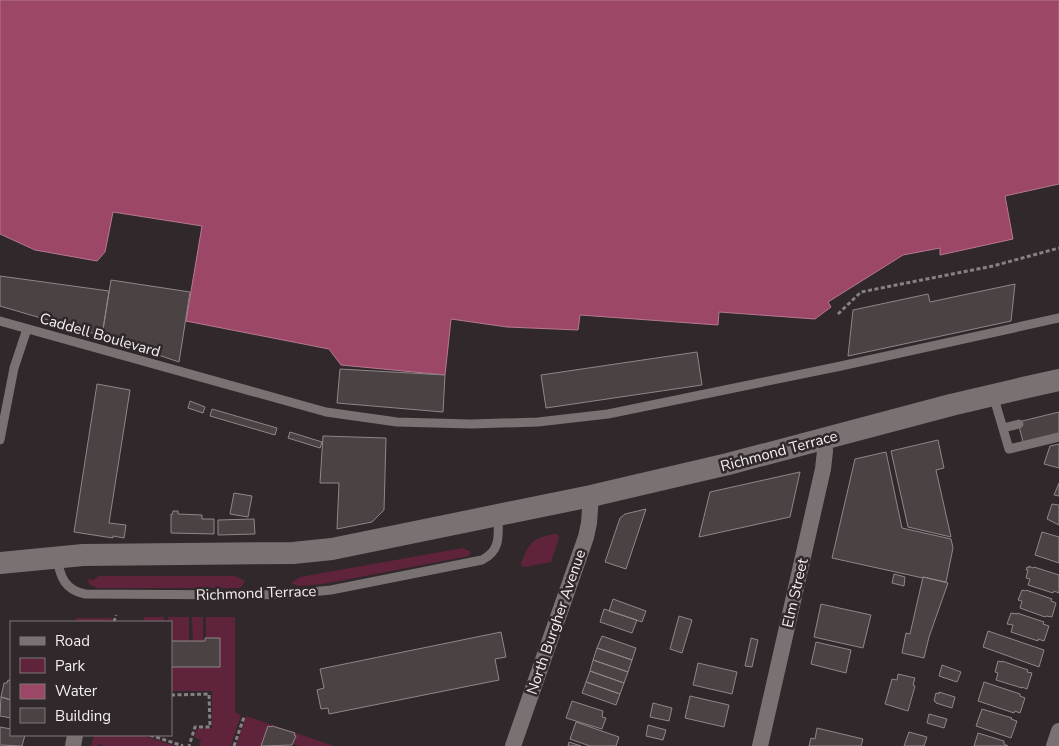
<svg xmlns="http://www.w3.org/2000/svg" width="1059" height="746" viewBox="0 0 1059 746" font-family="'Nunito Sans',sans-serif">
	<rect width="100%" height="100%" fill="#30282a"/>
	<path fill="#60233c" d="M554,534H557L559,538L551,562L525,567L522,566L521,563C530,542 531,539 554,534Z
		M463,548L471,552L468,556L464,557L323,584L299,586L291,583L300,577Z
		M99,576H235L245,581L242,586L239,588H97L90,585L87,579L93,580Z
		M144,617H164V622H144Z
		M168,617H189V641H171V622H168Z
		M192,617H203V641H193Z
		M206,617H235V712L241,715L231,746H199L201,740L194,737L197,729L212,728V691H171V667H220V638H206Z
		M76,618H112L111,622H75Z
		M246,716L334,746H299L293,744L295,736V733L272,726L271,727L268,726L261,746H236Z
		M94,735H142L175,746H103L99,744L98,746H91Z"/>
	<path fill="#9c4768" stroke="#b67990" d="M0,0H1059V184L1005,196L1013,239L940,255V248L903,255L828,302L831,307L815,319L719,312L718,325L580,315L578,330L507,327L451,319L445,375L341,365L329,349L186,321L202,226L113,212L105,252L97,261L35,250L0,234Z"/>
	<path fill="#4b4244" stroke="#908689" d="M0,276L109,291L102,336L0,306Z
		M111,280L190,292L179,362L102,336Z
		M1015,284L1011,321L848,356L853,310L928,294L930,302Z
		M697,352L702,385L546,408L541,375Z
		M340,369L445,375L443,412L337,403Z
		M97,384L130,390L109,523L126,525L124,538L113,536V538L74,532Z
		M190,401L205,407L203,413L188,408Z
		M212,409L277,428L275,435L210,416Z
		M1059,412V434L1023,442L1018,422Z
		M290,432L322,442L320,448L288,438Z
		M323,436L386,438L384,510L372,522L337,529L339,483H320Z
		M938,440L944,468L936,470L951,537L908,527L891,451Z
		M1059,444V468L1044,464L1050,446Z
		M886,452L902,528L951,539L953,548L946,582L923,577V578L832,558L855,459Z
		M800,472L790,517L699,537L710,492Z
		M1059,483V496L1054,495Z
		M234,493L252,496L248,517L230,514Z
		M1052,504L1059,505V525L1047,519Z
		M646,509L626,569L605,562L620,518L625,514Z
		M173,511H178V514L202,515V519H214V534L171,533V514L172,515Z
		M254,519L255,534L218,535V520Z
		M1042,532L1059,537V563L1035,555Z
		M1029,566L1033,568L1034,567L1059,575V593L1054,591L1053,593L1028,585L1030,579L1026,578L1028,570H1026L1027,567L1029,568Z
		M894,574L905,577L904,586L892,583Z
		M923,577L948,583L929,637L924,658L902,653L906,633L910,634Z
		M1022,590L1025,591L1026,590L1052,599L1051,601L1056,603L1052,617L1046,616L1045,617L1020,608L1022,601L1018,600Z
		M613,599L646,611L642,622L609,611Z
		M821,604L871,615L863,648L814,637Z
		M604,609L637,620L632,633L600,622Z
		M1011,613L1017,614V613L1044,622L1043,624L1049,626L1044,641L1038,639V641L1011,632L1013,625L1007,624Z
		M679,616L692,620L682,653L670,649Z
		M988,631L1044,650L1039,667L983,647Z
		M501,632L506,657L495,659L499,680L329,714L328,708L321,709L317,690L324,688L320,669Z
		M602,636L636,648L632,660L597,648Z
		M205,638H220V667H171V641H205Z
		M751,638L758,640L752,667L745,666Z
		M816,642L851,650L846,673L811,664Z
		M597,648L632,660L628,672L593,660Z
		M593,660L628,672L624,683L590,671Z
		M998,661L1002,662V661L1028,670L1027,672L1032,673L1027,689L1022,687V688L996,680L998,673L995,672Z
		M698,663L737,672L732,694L693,685Z
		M942,665L961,672L957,682L939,676Z
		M590,671L624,683L620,694L586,682Z
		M898,674L915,678L913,685L915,686L908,711L885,704L892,679L897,680Z
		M8,680L11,681V700L1,697L4,683H7Z
		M586,682L620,694L616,705L582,693Z
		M984,682L1020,694V696L1025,698L1020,713L1015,711L1014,713L978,701Z
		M939,692L955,697L952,708L936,703V702L934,701L936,693L939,694Z
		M690,696L729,705L724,727L685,718Z
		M1,697L11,700V718L0,716Z
		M572,701L603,711L602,717L606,718L602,729L566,718Z
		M653,703L672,708L669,721L650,717Z
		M982,709L1012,718L1011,719L1017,721L1011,738L976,726Z
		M929,714L947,719L944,728L927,723Z
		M576,722L619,737L616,746H590L570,739Z
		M648,725L666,730L663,740L646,736Z
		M268,726L271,727L272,726L295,733L294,735L296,736L292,745L261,746Z
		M0,727L11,729V735H25L22,746L0,745Z
		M817,728L863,739L861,746H809L811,738L815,739Z
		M909,732L927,737L924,746H904Z
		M978,733L1004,741V744L1008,746H974Z
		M569,742L581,746H568Z"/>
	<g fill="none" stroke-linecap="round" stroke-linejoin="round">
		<path stroke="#888183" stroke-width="3" stroke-dasharray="4 2.5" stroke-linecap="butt" d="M838,314L861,292L993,266L1059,248
			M114,622L116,615
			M171,695L209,694L210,727H195L189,746
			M150,735L183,746
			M234,746L244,717"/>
		<path stroke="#7a7173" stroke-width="9" d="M0,321L326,412L397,422L471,424L538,422L608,414L841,366L1059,318
			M993,395L1009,449L1059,437
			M1003,428L1019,424
			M0,440L14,368L27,329
			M57,558C60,577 65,590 85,594L252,595L291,594L331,590L482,560C502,550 498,534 498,515"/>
		<path stroke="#7a7173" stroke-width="16" d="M73,746L75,735
			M513,746L586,537L589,523L591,496
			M760,746L823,469L825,451L824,439
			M1054,746L1059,731"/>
		<path stroke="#7a7173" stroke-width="22" d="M0,563L83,555L293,553L332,549L591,496L728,464L951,405L1023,388L1059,380"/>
	</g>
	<g text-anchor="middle" stroke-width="5" stroke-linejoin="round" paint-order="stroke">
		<g font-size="15" fill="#f3eeef" stroke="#30282a">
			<text transform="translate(100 335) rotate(16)" y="5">Caddell Boulevard</text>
			<text transform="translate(779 451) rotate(-15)" y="5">Richmond Terrace</text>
			<text transform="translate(256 593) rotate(-2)" y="5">Richmond Terrace</text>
			<text transform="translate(795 593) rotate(-77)" y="5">Elm Street</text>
			<text transform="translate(556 622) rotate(-71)" y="5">North Burgher Avenue</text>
		</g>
	</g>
	<rect x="10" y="621" width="162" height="115" fill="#30282a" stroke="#7e7779"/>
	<rect x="20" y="637" width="25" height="8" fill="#7a7173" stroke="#7e7779"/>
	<text x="55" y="646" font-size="15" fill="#f3eeef">Road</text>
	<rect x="20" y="658" width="25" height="15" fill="#60233c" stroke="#7e7779"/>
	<text x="55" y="671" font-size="15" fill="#f3eeef">Park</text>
	<rect x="20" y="684" width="25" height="15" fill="#9c4768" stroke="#7e7779"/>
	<text x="55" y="696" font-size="15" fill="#f3eeef">Water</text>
	<rect x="20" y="708" width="25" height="15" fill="#4b4244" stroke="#7e7779"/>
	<text x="55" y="721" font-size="15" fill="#f3eeef">Building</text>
</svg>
